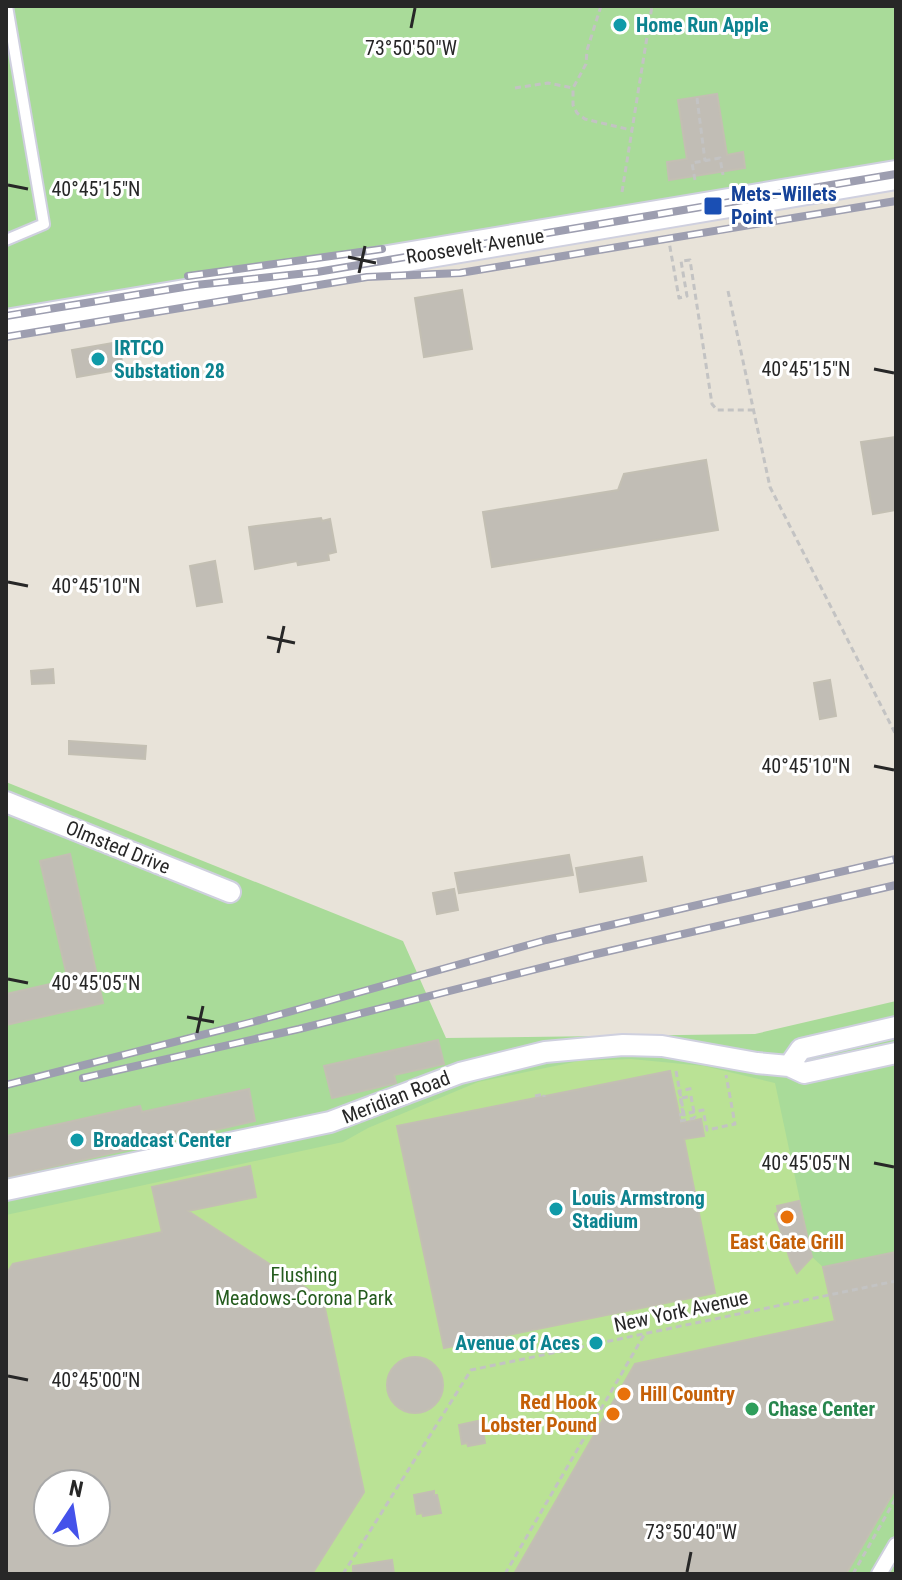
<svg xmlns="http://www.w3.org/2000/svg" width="902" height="1580" viewBox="0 0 902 1580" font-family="'Roboto Condensed',sans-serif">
	<rect width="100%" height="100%" fill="#e8e3d9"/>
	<path fill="#a9db99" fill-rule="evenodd" d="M6,6H896V175L6,324Z
		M6,782L403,941L446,1038L755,1034L896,1001V1574H6ZM48,1484H96V1532H48Z"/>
	<path fill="#bae295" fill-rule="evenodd" d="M631,1059L704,1066L775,1083L812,1257L823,1267L835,1320L896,1337V1488L846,1574H6V1215L343,1142L368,1128L478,1082L579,1061ZM48,1484H96V1532H48Z"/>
	<path fill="#c1bdb5" stroke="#c3bfb3" stroke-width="2" fill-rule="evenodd" d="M717,94L727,155L743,152L745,168L669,180L667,162L687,159L678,100Z
		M462,290L472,349L424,357L415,298Z
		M119,342L123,369L77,377L72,350Z
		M896,437V510L873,514L861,442Z
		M706,460L718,530L492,567L483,512L618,490L624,474Z
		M321,518L322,521L330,519L336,552L328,554L329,560L298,565L297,561L255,569L249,527Z
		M215,561L222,602L197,606L190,566Z
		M53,669L54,683L32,684L31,671Z
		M830,680L836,716L820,719L814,683Z
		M69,741L146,746L145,759L69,754Z
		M70,854L103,1003L6,1025V994L68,980L40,861Z
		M569,855L573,875L459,893L455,873Z
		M642,857L646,881L580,892L576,868Z
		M454,889L458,910L437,914L433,893Z
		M438,1040L444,1064L394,1075L396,1083L332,1098L324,1066Z
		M670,1071L681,1123L701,1119L704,1136L684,1139L715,1293L444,1348L397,1126Z
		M249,1089L255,1121L6,1177V1136L140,1106L142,1112Z
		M250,1166L256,1197L188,1211L323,1299L364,1492L312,1574H6V1274L13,1264L162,1232L152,1187ZM48,1484H96V1532H48Z
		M799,1201L812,1257L797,1273L791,1262L775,1214L778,1212L777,1206Z
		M896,1252V1488L846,1574H514L635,1364L835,1321L823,1267Z
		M387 1385a28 28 0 1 1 56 0a28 28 0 1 1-56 0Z
		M478,1421L479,1425H482L485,1443L468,1446L467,1443L462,1444L459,1425Z
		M434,1491V1495H437L441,1513L423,1516L422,1513L417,1514L414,1495Z
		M392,1560L394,1574H353V1566Z"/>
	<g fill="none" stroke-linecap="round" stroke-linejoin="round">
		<g stroke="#cfd0df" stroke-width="14">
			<path id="service" d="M6,240L44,224L7,6"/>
		</g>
		<g stroke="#cfd0df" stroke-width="18">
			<path id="pedestrian" d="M879,1574L896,1545"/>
		</g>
		<g stroke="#cfd0df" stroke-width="24">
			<path id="minor" d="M6,802L230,892
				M789,1066L801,1049L896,1027
				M6,1190L330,1122L460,1073L545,1052L623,1045L662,1046L757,1063L789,1066L804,1073L896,1053"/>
		</g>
		<g stroke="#cfd0df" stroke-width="32">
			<path id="secondary" d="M6,324L896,175"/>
		</g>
		<path stroke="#c3c3c3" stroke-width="3" stroke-dasharray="6 4" stroke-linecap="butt" d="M601,6L587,50L586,64L573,88V105L577,113L585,119L631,130
			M515,88L548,83L573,88
			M697,98L705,161
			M695,180L692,163L720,158L723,175
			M622,192L652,6
			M668,236L679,298L687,296L681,261L690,260L712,404L717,410H753
			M728,291L770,487L896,735
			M535,1096L544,1094V1097
			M682,1098L691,1096
			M683,1114L679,1091L694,1088
			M679,1115L703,1110L707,1130L735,1124L726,1075
			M680,1121L695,1118
			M343,1574L471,1370L896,1281
			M505,1574L644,1335
			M853,1574L896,1498"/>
		<use href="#service" stroke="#fff" stroke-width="10"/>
		<use href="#pedestrian" stroke="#fff" stroke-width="14"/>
		<use href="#minor" stroke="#fff" stroke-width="20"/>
		<use href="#secondary" stroke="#fff" stroke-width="28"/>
		<g stroke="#9d9eb0" stroke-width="8">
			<path id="rail" d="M188,276L382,249
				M6,316L196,285L317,272L896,174
				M6,337L367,277L460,273L896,201
				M83,1078L299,1029L592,955L896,885
				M6,1085L260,1020L546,940L896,859"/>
		</g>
		<use href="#rail" stroke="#fff" stroke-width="5" stroke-dasharray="15" stroke-linecap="butt"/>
		<path stroke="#c3c3c3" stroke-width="3" stroke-dasharray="6 4" stroke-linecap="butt" d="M676,1071L685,1120
			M691,1096L695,1118"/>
	</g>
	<path fill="none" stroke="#272727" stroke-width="3" d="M411,28L415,8M8,185L28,189M348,257L376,263M359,273L365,246M874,369L894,373M8,582L28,586M267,637L295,643M278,653L284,626M874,766L894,770M8,979L28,983M187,1017L214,1022M197,1033L203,1006M874,1163L894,1167M8,1376L28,1380M687,1572L691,1552"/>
	<g fill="#0f9aa8" stroke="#fff" stroke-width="3">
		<circle cx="620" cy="25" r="8"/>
		<circle cx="98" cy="359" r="8"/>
		<circle cx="77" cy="1140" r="8"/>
		<circle cx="556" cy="1209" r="8"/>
		<circle cx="596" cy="1343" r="8"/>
	</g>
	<rect fill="#1a4fb4" stroke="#fff" stroke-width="3" x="703" y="196" width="20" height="20" rx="4"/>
	<g fill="#e8710a" stroke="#fff" stroke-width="3">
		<circle cx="787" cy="1217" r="8"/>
		<circle cx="624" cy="1394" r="8"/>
		<circle cx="613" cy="1414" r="8"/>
	</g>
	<circle fill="#2e9e5b" stroke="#fff" stroke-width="3" cx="752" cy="1409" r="8"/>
	<g text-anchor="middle" stroke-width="6" stroke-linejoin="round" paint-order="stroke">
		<g font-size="20" font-weight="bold" fill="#0d838f" stroke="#fff" text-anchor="start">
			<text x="636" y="32">Home Run Apple</text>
			<text x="114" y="355">IRTCO<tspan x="114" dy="23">Substation 28</tspan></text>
			<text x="93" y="1147">Broadcast Center</text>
			<text x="572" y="1205">Louis Armstrong<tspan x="572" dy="23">Stadium</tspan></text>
			<text x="580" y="1350" text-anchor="end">Avenue of Aces</text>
		</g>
		<g font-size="20" font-weight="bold" fill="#164399" stroke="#fff" text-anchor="start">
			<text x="731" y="201">Mets–Willets<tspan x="731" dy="23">Point</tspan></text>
		</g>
		<g font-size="20" fill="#272727" stroke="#fff">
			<text transform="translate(475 246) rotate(-9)" y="7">Roosevelt Avenue</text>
			<text transform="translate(118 847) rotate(22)" y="7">Olmsted Drive</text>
			<text transform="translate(396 1097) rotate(-21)" y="7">Meridian Road</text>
			<text transform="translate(681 1311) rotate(-12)" y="7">New York Avenue</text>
		</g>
		<g font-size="20" font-weight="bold" fill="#c56008" stroke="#fff">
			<text x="787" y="1249">East Gate Grill</text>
			<text x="640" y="1401" text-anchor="start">Hill Country</text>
			<text x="597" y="1409" text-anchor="end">Red Hook<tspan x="597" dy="23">Lobster Pound</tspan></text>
		</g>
		<g font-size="20" fill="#255c1e" stroke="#fff">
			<text x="304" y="1282">Flushing<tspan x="304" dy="23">Meadows-Corona Park</tspan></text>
		</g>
		<g font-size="20" font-weight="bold" fill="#27864d" stroke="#fff" text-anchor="start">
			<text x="768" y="1416">Chase Center</text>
		</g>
	</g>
	<g font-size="20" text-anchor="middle" fill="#272727" stroke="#fff" stroke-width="6" stroke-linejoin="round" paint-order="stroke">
		<text x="411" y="55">73°50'50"W</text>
		<text x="96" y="196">40°45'15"N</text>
		<text x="806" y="376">40°45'15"N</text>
		<text x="96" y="593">40°45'10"N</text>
		<text x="806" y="773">40°45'10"N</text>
		<text x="96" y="990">40°45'05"N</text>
		<text x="806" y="1170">40°45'05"N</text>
		<text x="96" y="1387">40°45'00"N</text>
		<text x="691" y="1539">73°50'40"W</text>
	</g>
	<rect width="902" height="1580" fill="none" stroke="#272727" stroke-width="16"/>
	<g transform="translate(72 1508) rotate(12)"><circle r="38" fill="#ffffff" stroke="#a9a9a9" stroke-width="2"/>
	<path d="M0-6L14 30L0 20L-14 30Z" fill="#4452ea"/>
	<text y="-12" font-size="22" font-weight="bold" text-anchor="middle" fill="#272727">N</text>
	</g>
</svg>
